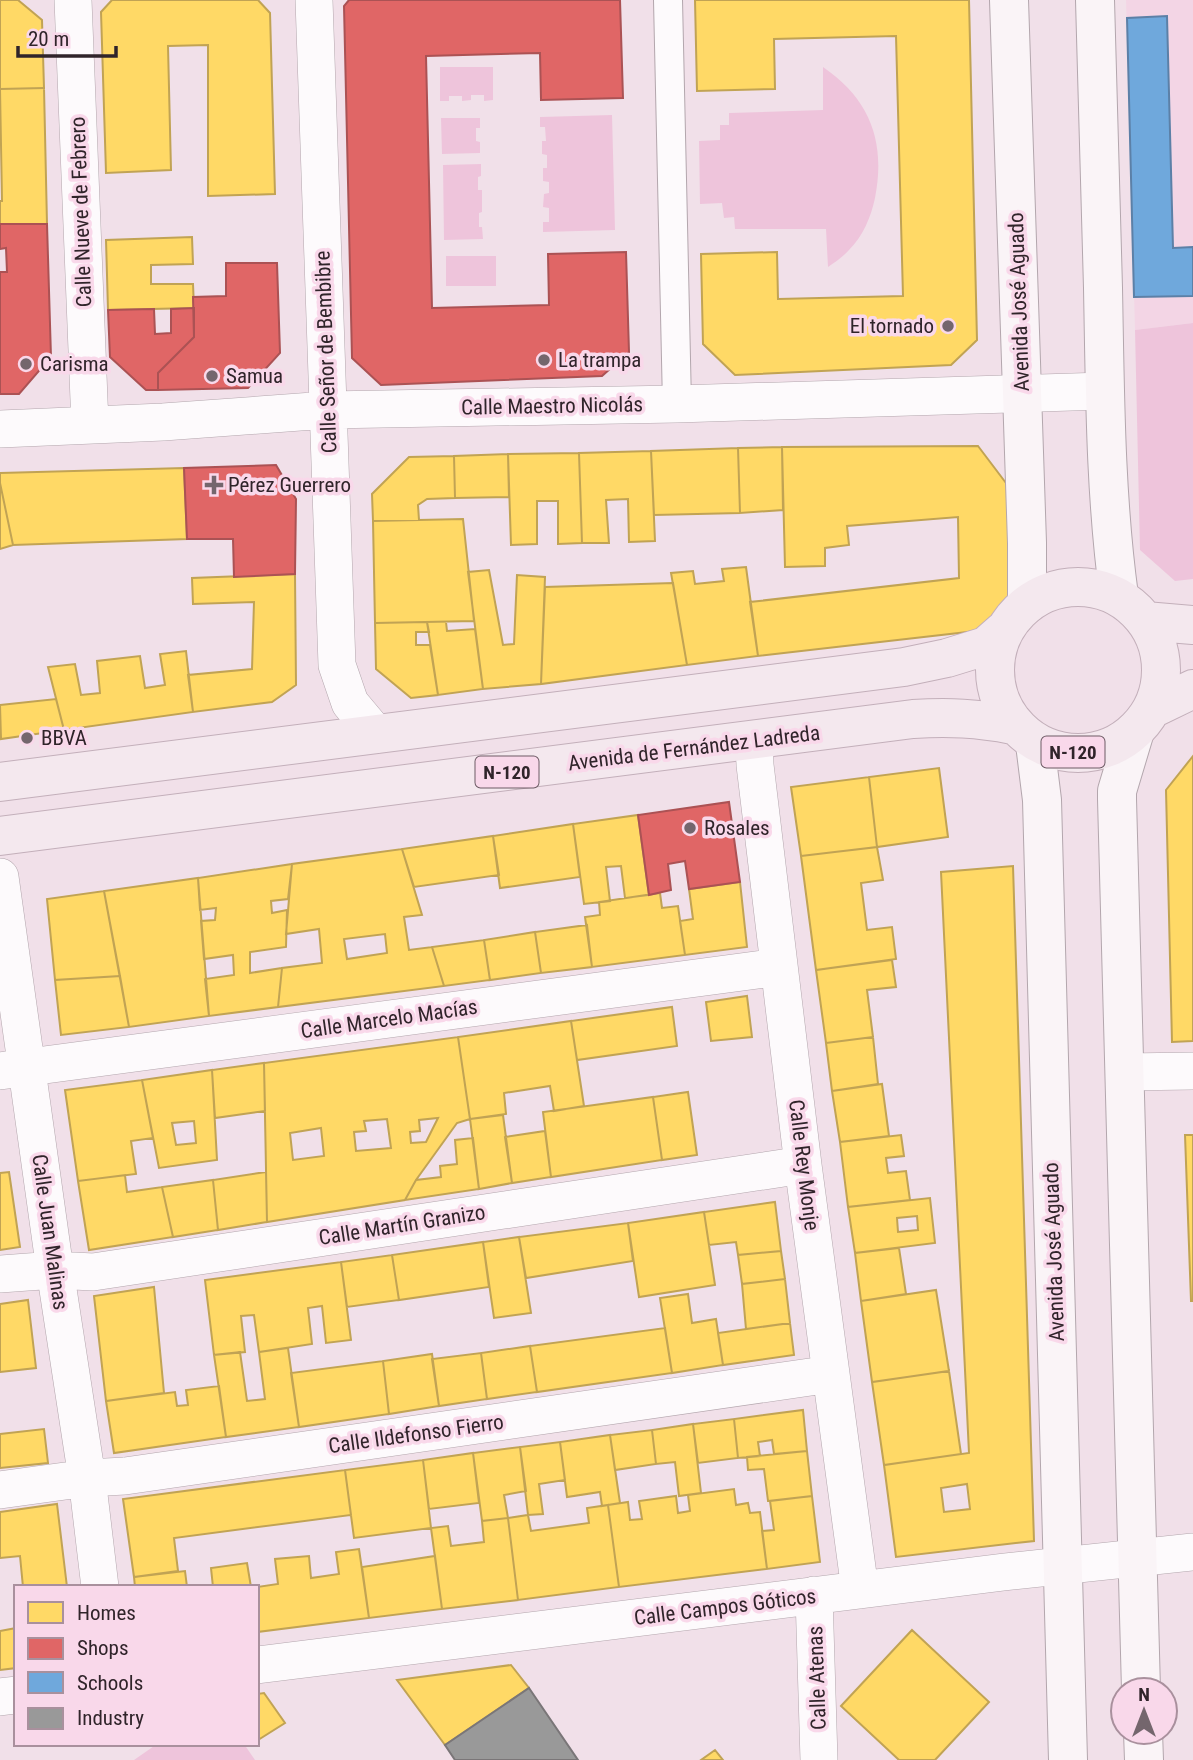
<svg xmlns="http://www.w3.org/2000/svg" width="1193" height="1760" viewBox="0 0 1193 1760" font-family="'Roboto Condensed',sans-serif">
	<rect width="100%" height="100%" fill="#f1e0e9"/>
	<path fill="#f3d5e5" d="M1126,0H1193V323L1135,330Z"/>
	<path fill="#eec4db" d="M440,67H493V100L484,101V95H471V100L462,101V96H449V101H440Z
		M823,67C870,99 886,142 875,198C871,217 863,236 849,250C843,257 835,262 828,267L826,229H735L734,217L724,218L722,203L700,204L699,141L720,140V125H729V113L823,110Z
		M612,115L615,230L543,232V222H549V208L543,207L544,194L549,193V182L543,181V168H547V155L542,154V141H546L545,127H540V117Z
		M441,118H480V128H476V141L480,142V153L442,154Z
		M481,164V176L478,177V190H482V212L479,213V227H482L483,239L444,240L443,165Z
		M446,256H496V286H446Z
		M1193,323V579L1175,581L1140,550L1135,330Z
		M157,1744H244L255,1760H134Z"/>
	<path fill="#ffd966" stroke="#c1a354" stroke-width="2" fill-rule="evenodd" d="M0,0H18L42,20L44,88L0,89Z
		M112,0H258L270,13L275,194L208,196V45L168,46L171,170L106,173L101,12Z
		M695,0H969L977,340L951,365L735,375L703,344L701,254L777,252L778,299L903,296L896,36L774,39L775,89L697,91Z
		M44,88L47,224H0V201H2L0,89Z
		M192,237L193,264L151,265V284H193L194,308L108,310L106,240Z
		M978,446L1009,487L1012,602L976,631L758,656L750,602L959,578L958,517L847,526L849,545L825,548V566L785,567L782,447Z
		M782,447L783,510L740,513L738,448Z
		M738,448L740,513L654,515L651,451Z
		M651,451L655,541L629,542L628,499L606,500L609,543H582L579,453Z
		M579,453L582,543L558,544V501H537V544L511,545L508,454Z
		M508,454L509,497L455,498L454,456Z
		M454,456L455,498L427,499L418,505L419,520L373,521L372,494L409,457Z
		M184,468L187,539L13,545L0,483V473Z
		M0,483L13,545L0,549Z
		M463,519L474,621L375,623L373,521Z
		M746,567L758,656L687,665L671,573L693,571L695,584L724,581L722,569Z
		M489,570L503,645L514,644L517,575L545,577L541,684L483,689L468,572Z
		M295,574L296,685L272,702L193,712L188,675L252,669L254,602L193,604L192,578Z
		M673,583L687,665L541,684L545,587Z
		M427,622L429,632H416V645H430L438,695L411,698L376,669L375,623Z
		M427,622H446L447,631L475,629L483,689L438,695Z
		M186,651L193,712L64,730L48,667L75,664L81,695L100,693L97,661L140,656L145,688L165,685L160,654Z
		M56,699L64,730L1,739L0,705Z
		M1193,756V1041L1172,1042L1166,790Z
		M939,768L948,837L877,847L869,777Z
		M869,777L877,847L801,856L791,787Z
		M638,815L649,895L625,898L621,866L606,867L610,901L584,904L573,824Z
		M573,824L580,877L500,888L493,836Z
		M493,836L499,875L414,887L402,849Z
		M877,847L883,880L861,883L867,930L892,927L896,959L816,970L801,856Z
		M402,849L422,915L404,917L409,950L432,947L444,986L278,1007L282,968L322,963L319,929L286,934L292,864ZM385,934L387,953L347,959L344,939Z
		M292,864L288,899L271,901L272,913L287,910L286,947L250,952V973L282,968L278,1007L209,1016L205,979L234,975L233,955L204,959L201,921L215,920L216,908L200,910L198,878Z
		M1013,866L1034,1541L896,1557L884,1465L969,1453L941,872ZM967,1484L970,1509L944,1512L941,1488Z
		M198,878L209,1016L129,1027L104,891Z
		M740,882L747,947L685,955L680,921L693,919L689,889Z
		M104,891L120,976L55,980L47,899Z
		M660,893L662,908L678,906L685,955L592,967L585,917L600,915L599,902Z
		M587,925L592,967L541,973L535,932Z
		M535,932L541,973L490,980L484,940Z
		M484,940L490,980L444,986L432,947Z
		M892,960L896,987L867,990L873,1037L826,1043L816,970Z
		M120,976L129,1027L61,1035L55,980Z
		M747,996L752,1037L711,1041L706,1002Z
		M672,1007L677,1046L577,1060L571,1021Z
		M571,1021L584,1106L554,1111L550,1086L504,1093L506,1114L470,1119L458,1037Z
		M458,1037L470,1119L457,1123L416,1180L405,1200L267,1222L264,1063ZM438,1118L426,1142L411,1143L410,1132L420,1131L419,1120ZM387,1119L391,1148L356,1151L354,1132L366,1131L364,1121ZM321,1128L324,1156L293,1160L290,1133Z
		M873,1037L878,1084L832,1091L826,1043Z
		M264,1063L265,1111L215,1118L212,1070Z
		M212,1070L217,1160L159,1168L142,1080ZM194,1121L196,1143L176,1145L172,1123Z
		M142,1080L153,1138L131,1141L136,1174L78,1181L65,1090Z
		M882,1084L889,1136L840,1142L832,1091Z
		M688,1092L697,1155L662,1160L653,1097Z
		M653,1097L662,1160L551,1177L543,1112Z
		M503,1115L512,1183L479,1189L470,1119Z
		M545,1131L551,1177L512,1183L505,1137Z
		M901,1135L904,1156L886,1158L888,1173L906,1171L910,1200L848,1207L840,1142Z
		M1185,1135H1193V1301H1191Z
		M473,1138L479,1189L405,1200L416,1180L441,1177L440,1166L457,1164L455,1140Z
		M9,1172L20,1247L0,1250V1173Z
		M266,1172L267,1222L218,1230L213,1180Z
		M125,1175L127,1192L162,1187L173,1237L89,1250L78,1181Z
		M213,1180L218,1230L173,1237L162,1187Z
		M930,1198L935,1243L855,1253L848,1207ZM917,1216L918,1230L898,1232L897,1218Z
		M775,1202L781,1251L738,1255L736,1242L709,1245L704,1212Z
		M704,1212L715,1285L639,1297L628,1223Z
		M628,1223L633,1261L526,1278L519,1237Z
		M519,1237L531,1313L494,1318L483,1242Z
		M483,1242L489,1287L399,1300L392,1255Z
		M899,1248L906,1294L861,1301L855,1253Z
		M781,1251L785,1279L742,1284L738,1255Z
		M392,1255L399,1300L347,1307L341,1262Z
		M341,1262L351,1340L326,1343L322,1306L308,1308L312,1344L259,1352L254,1315L241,1316L245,1352L214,1355L205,1280Z
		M785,1279L790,1323L746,1329L742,1284Z
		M154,1287L164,1393L106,1401L94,1296Z
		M936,1290L949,1371L872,1382L861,1301Z
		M688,1294L692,1323L716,1319L723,1365L672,1373L660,1298Z
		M28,1300L36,1368L0,1372V1304Z
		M790,1323L794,1355L723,1365L718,1333Z
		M665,1328L672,1373L537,1392L530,1346Z
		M530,1346L537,1392L487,1399L481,1353Z
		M288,1348L299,1427L226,1437L214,1355L240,1352L247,1401L265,1399L259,1352Z
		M481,1353L487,1399L439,1406L432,1359Z
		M432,1354L439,1406L389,1414L383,1361Z
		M383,1361L389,1414L299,1427L291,1373Z
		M949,1371L961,1454L884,1465L872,1382Z
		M219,1386L226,1437L114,1453L106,1401L175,1392L177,1406L188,1405L186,1390Z
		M803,1410L807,1451L774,1454L772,1440L758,1442L760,1456L738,1458L734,1419Z
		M734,1419L738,1458L698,1463L693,1424Z
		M693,1424L701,1493L679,1496L675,1462L656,1464L652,1430Z
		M44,1429L48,1463L0,1468V1434Z
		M652,1430L656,1464L615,1470L610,1435Z
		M610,1435L620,1503L602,1506L600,1492L567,1497L560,1442Z
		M560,1442L565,1480L539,1484L543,1514L528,1515L520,1447Z
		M520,1447L526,1491L504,1495L508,1518L482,1521L473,1453Z
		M807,1451L812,1496L768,1501L764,1469L748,1470L747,1457Z
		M473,1453L479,1503L429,1509L423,1460Z
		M423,1460L431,1528L354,1538L345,1470Z
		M345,1470L351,1515L174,1538L178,1571L134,1577L123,1499Z
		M734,1489L736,1505L748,1503L750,1513L760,1512L767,1569L619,1587L608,1505L628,1502L630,1520L642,1519L639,1501L676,1496L678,1513L690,1511L688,1495Z
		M812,1496L820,1562L767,1569L762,1531L774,1530L770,1501Z
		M57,1504L67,1587H23L20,1556L0,1558V1512Z
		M608,1505L619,1587L518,1600L508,1518L528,1515L531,1531L589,1523L587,1508Z
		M508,1518L518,1600L442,1609L431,1528L448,1526L451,1546L484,1542L482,1521Z
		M359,1549L369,1618L257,1632V1587L278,1584L275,1559L309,1556L311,1578L339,1574L336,1552Z
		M435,1556L442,1609L369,1618L362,1567Z
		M247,1563L251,1587H213L211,1568Z
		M185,1571L187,1587H135L134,1577Z
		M16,1628V1668L0,1670V1631Z
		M912,1630L989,1702L935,1760H899L841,1706Z
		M511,1665L529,1688L445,1745L397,1680Z
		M264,1693L285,1723L258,1740L257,1694Z
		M715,1750L723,1760H701Z"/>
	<path fill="#e06666" stroke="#ab5254" stroke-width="2" d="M349,0H620L623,98L541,100L540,53L426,56L432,308L549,305L548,254L626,252L629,352L602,376L381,385L352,358L344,6Z
		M0,224H47L51,357L19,394H0V272H7L6,248L0,249Z
		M226,263H277L280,353L248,388L158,390V373L194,337L193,297L226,296Z
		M194,308V337L158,373V390H146L110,357L108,310L154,309L155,334L171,333V309Z
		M276,465L296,499L295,574L234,577L233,539H187L184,468Z
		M729,802L740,882L689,889L685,861L668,864L671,890L649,895L638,815Z"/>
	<path fill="#6fa8dc" stroke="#5c80a7" stroke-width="2" d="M1167,16L1173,248L1193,247V296L1134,297L1127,18Z"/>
	<path fill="#999" stroke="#7a7678" stroke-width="2" d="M529,1688L578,1760H455L445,1745Z"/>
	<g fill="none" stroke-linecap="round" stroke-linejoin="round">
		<g stroke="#b3a6ad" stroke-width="30">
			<path id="pedestrian" d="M668,0L677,404"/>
		</g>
		<g stroke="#b3a6ad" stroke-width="38">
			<path id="minor" d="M73,0L90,425
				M314,0L337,665L350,703L376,734
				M0,429L163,422L327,410L677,404L1104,391
				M754,740L755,765L803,1165L860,1590
				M0,877L55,1270L87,1478L100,1587
				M0,1071L779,967
				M1125,1072L1193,1071
				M0,1274L55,1270L93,1272L803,1165
				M0,1490L87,1478L125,1476L831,1374
				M814,1595L819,1760
				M257,1665L1004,1572L1193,1552
				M0,1697L16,1695"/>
		</g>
		<g stroke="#b3a6ad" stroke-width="40">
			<path id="secondary" d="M1009,0L1027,543V604
				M1095,0C1098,96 1101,192 1103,288C1105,390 1105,494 1119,596
				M1135,731L1117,791V799L1141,1690
				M1035,744L1042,800L1068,1760
				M1143,1732L1144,1760"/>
		</g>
		<g stroke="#c3afba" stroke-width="40">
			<path id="trunk" d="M995 670a83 83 0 1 1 166 0a83 83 0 1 1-166 0Z
				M1145,621L1193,625
				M1152,709L1193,689
				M0,782L904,667L947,658L986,646L1003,631
				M0,836L913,719C949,717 977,718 1013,725"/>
		</g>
		<use href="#pedestrian" stroke="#fdfafc" stroke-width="28"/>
		<use href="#minor" stroke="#fdfafc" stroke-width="37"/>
		<use href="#secondary" stroke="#faf4f7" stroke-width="38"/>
		<use href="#trunk" stroke="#f4e8ee" stroke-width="38"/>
	</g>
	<g fill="#74666d" stroke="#f9d8ea" stroke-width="2.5">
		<circle cx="948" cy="326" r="7"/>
		<circle cx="544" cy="360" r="7"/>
		<circle cx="26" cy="364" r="7"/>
		<circle cx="212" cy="376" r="7"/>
		<path d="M210.5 474.5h7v7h7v7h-7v7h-7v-7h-7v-7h7z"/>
		<circle cx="27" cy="738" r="7"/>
		<circle cx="690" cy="828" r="7"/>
	</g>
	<g text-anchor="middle" stroke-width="7" stroke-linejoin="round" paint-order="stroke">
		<g fill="#f9d8ea" stroke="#6c5a64" stroke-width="2">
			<rect x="1041.5" y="736.5" width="63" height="31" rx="5"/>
			<rect x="475.5" y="756.5" width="63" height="31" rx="5"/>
		</g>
		<g font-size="19" font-weight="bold" fill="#30242a">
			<text x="1073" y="759">N-120</text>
			<text x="507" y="779">N-120</text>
		</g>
		<g font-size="21" fill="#30242a" stroke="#f9d8ea">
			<text transform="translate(81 212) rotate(-92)" y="7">Calle Nueve de Febrero</text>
			<text transform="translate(1019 302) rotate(-92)" y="7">Avenida José Aguado</text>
			<text transform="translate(326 352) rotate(-92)" y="7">Calle Señor de Bembibre</text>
			<text transform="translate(552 406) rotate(-1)" y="7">Calle Maestro Nicolás</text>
			<text transform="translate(694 748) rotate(-7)" y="7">Avenida de Fernández Ladreda</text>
			<text transform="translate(389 1019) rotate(-8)" y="7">Calle Marcelo Macías</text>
			<text transform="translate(804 1165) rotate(83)" y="7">Calle Rey Monje</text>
			<text transform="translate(402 1225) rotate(-9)" y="7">Calle Martín Granizo</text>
			<text transform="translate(50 1232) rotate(82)" y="7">Calle Juan Malinas</text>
			<text transform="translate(1054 1252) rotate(-92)" y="7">Avenida José Aguado</text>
			<text transform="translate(416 1434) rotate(-8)" y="7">Calle Ildefonso Fierro</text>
			<text transform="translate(725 1607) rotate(-7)" y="7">Calle Campos Góticos</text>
			<text transform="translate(817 1678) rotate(-92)" y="7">Calle Atenas</text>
		</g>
		<g font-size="21" fill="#30242a" stroke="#f9d8ea" text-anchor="start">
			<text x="934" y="333" text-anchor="end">El tornado</text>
			<text x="558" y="367">La trampa</text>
			<text x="40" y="371">Carisma</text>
			<text x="226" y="383">Samua</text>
			<text x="228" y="492">Pérez Guerrero</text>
			<text x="41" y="745">BBVA</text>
			<text x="704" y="835">Rosales</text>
		</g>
	</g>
	<rect x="14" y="1585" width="245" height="161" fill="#f9d8ea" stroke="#a9909d" stroke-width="2"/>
	<rect x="28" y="1602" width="35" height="21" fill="#ffd966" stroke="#a9909d" stroke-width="2"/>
	<text x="77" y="1620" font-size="21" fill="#30242a">Homes</text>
	<rect x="28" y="1638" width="35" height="21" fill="#e06666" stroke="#a9909d" stroke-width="2"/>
	<text x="77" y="1655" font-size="21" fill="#30242a">Shops</text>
	<rect x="28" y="1672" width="35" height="21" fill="#6fa8dc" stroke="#a9909d" stroke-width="2"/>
	<text x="77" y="1690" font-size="21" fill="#30242a">Schools</text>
	<rect x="28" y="1708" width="35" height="21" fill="#999999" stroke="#a9909d" stroke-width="2"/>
	<text x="77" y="1725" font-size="21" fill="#30242a">Industry</text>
	<g transform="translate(1144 1711)"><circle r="33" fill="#f9d8ea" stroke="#a9909d" stroke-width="2"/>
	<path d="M0-5L12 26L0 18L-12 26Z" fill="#74666d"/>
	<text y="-10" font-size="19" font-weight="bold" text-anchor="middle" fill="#30242a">N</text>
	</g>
	<path d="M18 46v10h98v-10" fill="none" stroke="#30242a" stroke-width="3.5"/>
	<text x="28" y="46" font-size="21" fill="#30242a" stroke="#f9d8ea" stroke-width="5" paint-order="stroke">20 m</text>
</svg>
